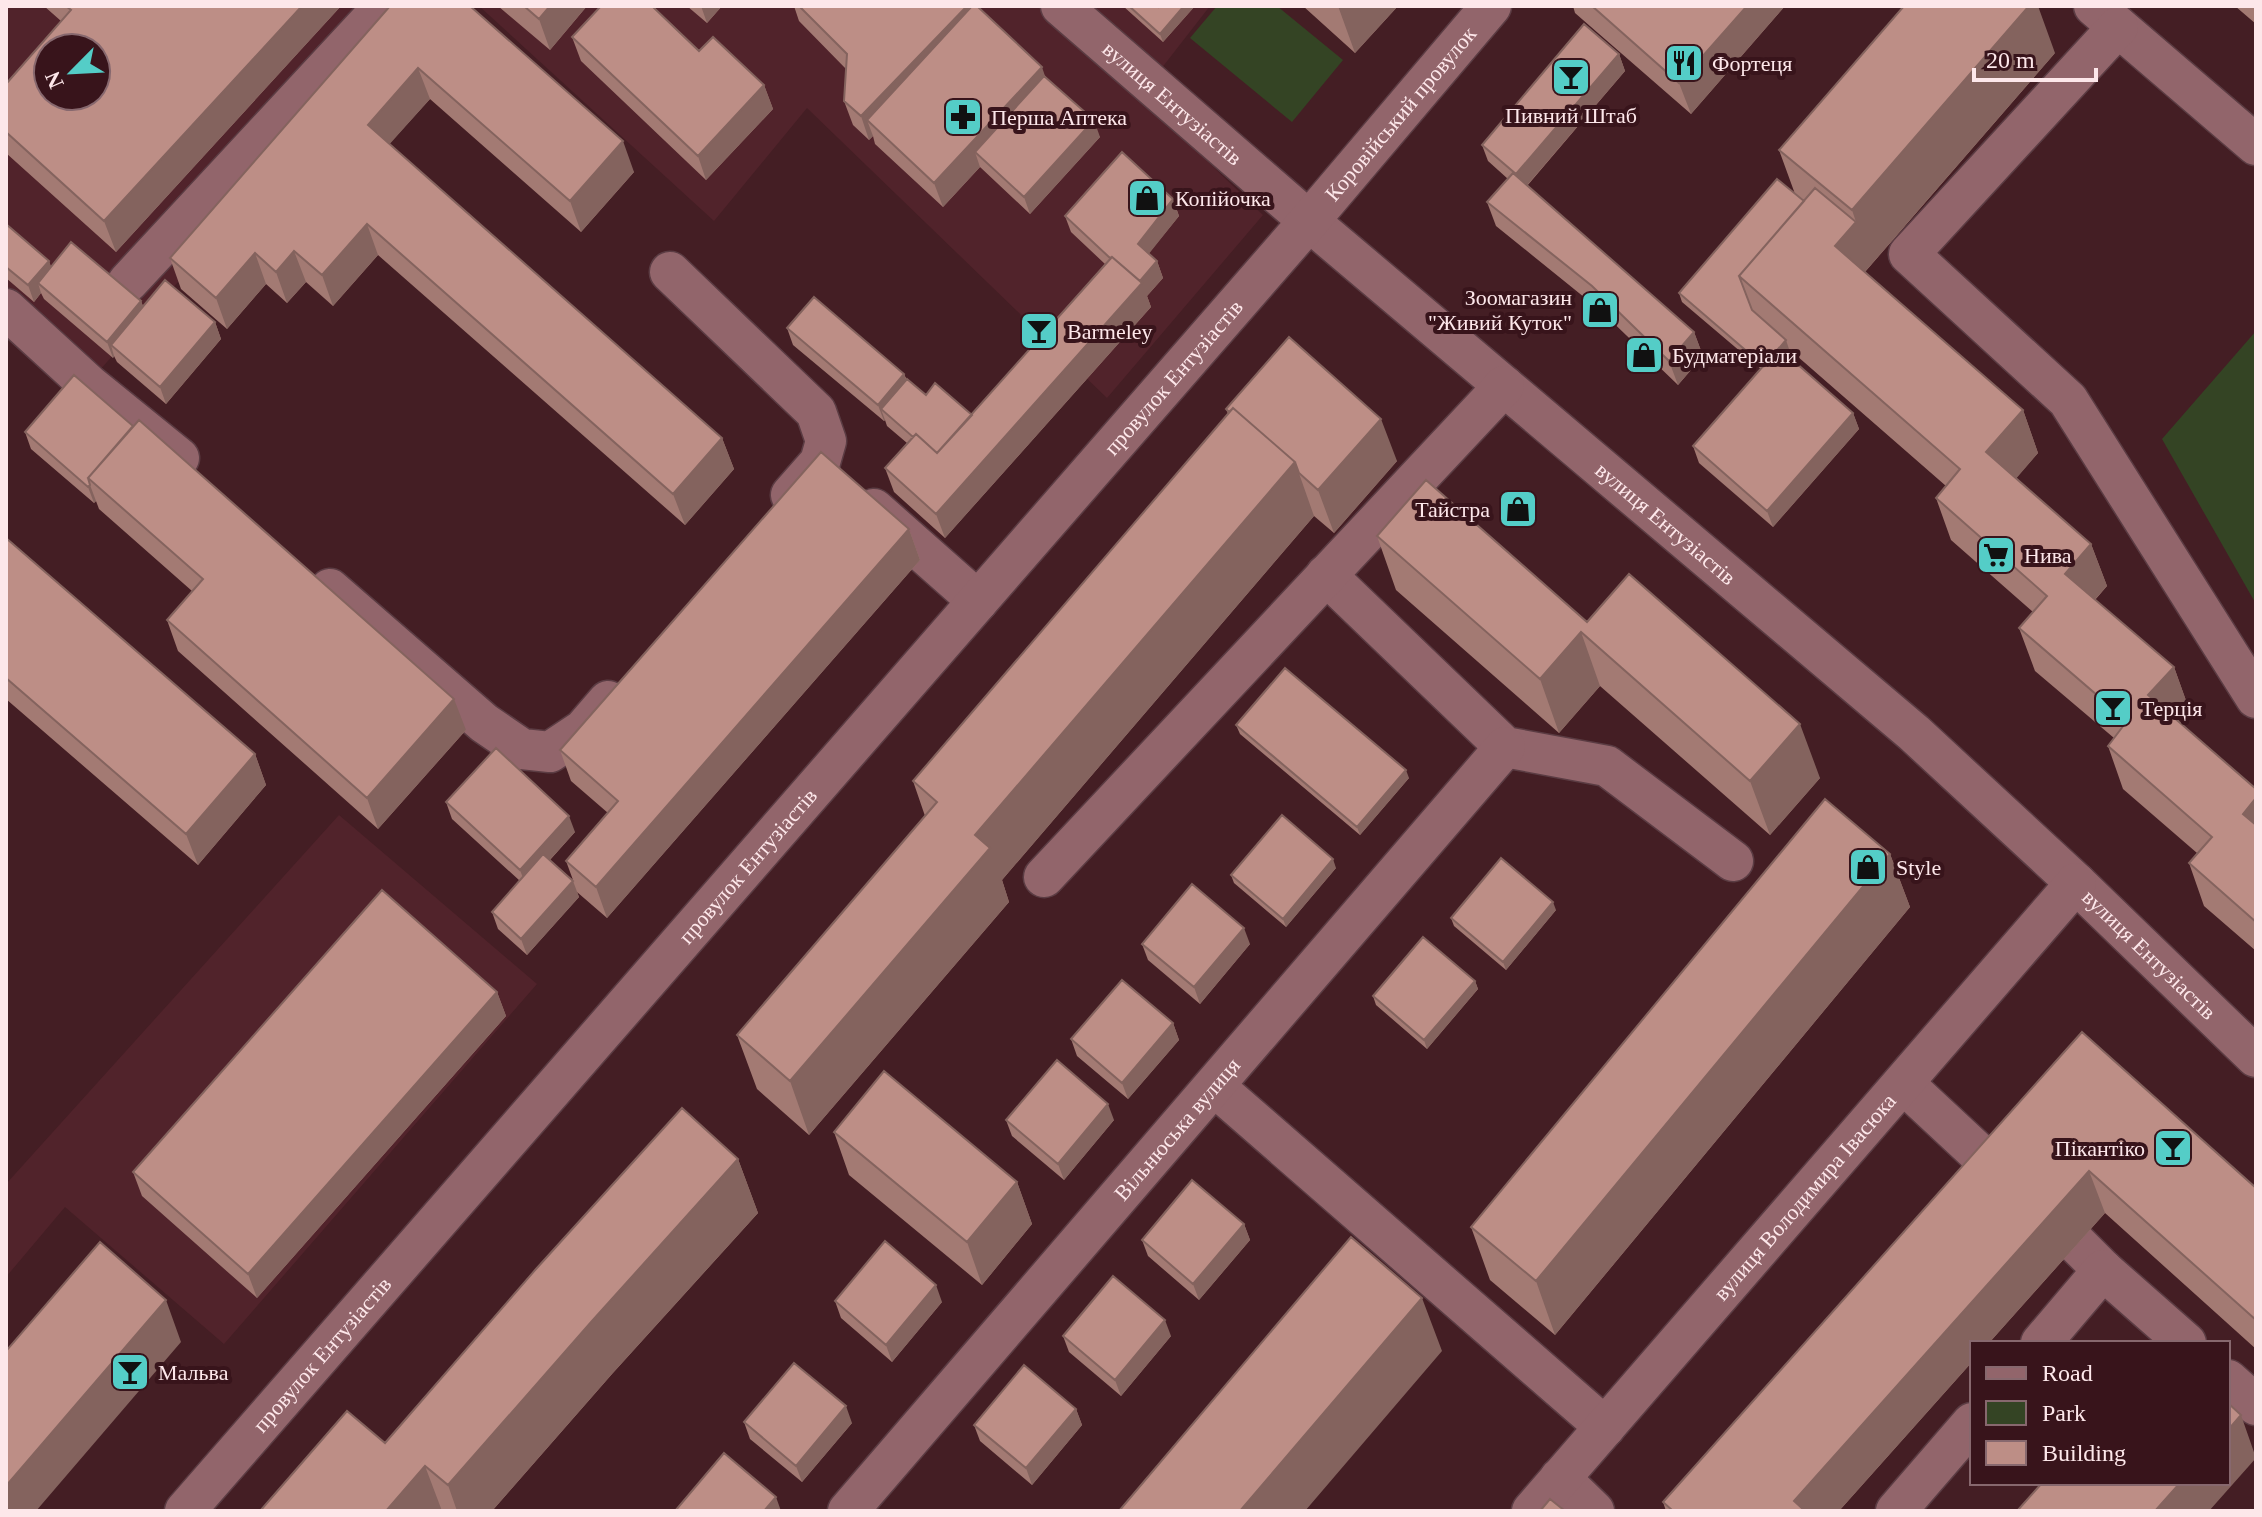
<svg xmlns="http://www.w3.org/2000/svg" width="2262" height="1517" viewBox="0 0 2262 1517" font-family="Georgia,serif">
	<rect width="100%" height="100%" fill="#441e24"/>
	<path fill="#51232b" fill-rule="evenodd" d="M6,6H423L99,371L6,292ZM48,48H96V96H48Z
		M479,6H1210L1140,96L1263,215L1107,398L807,108L714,221Z
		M339,815L537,984L224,1344L65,1207L6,1277V1184Z"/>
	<path fill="#344424" d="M1217,6H1277L1343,60L1292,122L1190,38Z
		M2256,331V604L2162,439Z"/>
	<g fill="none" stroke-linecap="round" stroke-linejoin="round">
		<g stroke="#5b3c43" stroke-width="43">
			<g id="minor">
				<path id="s1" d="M1061,6L1309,221L1914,733L2076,883L2256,1057"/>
				<path d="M2094,6L2256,145"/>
				<path d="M2118,27L1909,254L2068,400L2256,698"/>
				<path d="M670,272L816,412L826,441L820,462L791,495"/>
				<path d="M128,282L384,6"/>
				<path d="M6,309L89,385L179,458"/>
				<path d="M874,509L978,601"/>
				<path d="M1326,575L1505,747L1607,766L1733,861"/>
				<path d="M330,589L484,723L522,749L550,752L583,730L608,701"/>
				<path d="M1044,877L1504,386"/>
				<path d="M1904,1084L2005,1178"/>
				<path d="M1214,1086L1605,1427"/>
				<path d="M2077,1244L2103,1270"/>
				<path d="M2041,1343L2103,1270L2186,1343"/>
				<path d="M2228,1380L2256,1405"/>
				<path d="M1560,1478L1594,1511"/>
				<path id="s2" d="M185,1511L1309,221L1491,6"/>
				<path id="s3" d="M848,1511L1505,747"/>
				<path id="s4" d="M1532,1511L2076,883"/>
				<path d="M1896,1511L1972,1423"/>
			</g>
		</g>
		<use href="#minor" stroke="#92656b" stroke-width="40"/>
	</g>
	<path fill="#a37a73" d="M44,6H341L116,252L6,153V84L61,21Z
		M390,6L634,172L581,232L430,99L389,144L722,438L734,469L685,525L378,255L333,306L306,282L287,303L266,284L227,329L181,289L170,258Z
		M498,6H587L550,50Z
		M687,6H722L707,23Z
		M794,6H969L1045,76L1100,137L1030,214L980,167L943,207L875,144L873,136L869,140L853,125L844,101L846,69L799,21Z
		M1123,6H1195L1163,42Z
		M1303,6H1398L1355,53Z
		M1573,6H1785L1691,114L1575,13Z
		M2235,6H2256V24Z
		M572,37L699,51L764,85L773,109L706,180L581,61Z
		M2055,53L1865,272L2023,410L2038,453L2016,478L2091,544L2107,586L2095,600L2174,667L2189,709L2178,721L2256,789V951L2204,906L2189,863L2197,853L2123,789L2108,746L2114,738L2035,671L2019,628L2033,612L1951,540L1936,498L1946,486L1789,349L1786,354L1853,413L1859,429L1773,527L1699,463L1693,446L1761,369L1682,302L1679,293L1795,194L1779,150Z
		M1619,54L1625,71L1527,186L1694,332L1703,356L1678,385L1600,310L1496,226L1487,202L1508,179L1488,161L1482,145Z
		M1173,199L1179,216L1148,254L1157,261L1163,278L1147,296L1151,307L945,538L894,492L885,468L907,443L887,426L885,420L884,421L793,345L787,328L904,374L907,380L926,395L972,415L1105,264L1071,232L1065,216Z
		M6,224L49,261L51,267L141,301L143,306L215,322L221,339L166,404L117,362L114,356L113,358L44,299L41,293L34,302L6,278Z
		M1226,409L1397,461L1334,533L1314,516L1002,880L1009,902L809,1135L757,1089L737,1035L925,816L913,781L1228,414Z
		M25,432L466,730L378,829L178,651L167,620L192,591L99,509L96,501L94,503L31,449Z
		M909,529L920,560L607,918L577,892L579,897L527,955L498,929L492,912L520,881L452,819L446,802L575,832L550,860L573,880L566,861L608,813L571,781L560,750Z
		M1377,536L1587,622L1820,778L1770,835L1600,686L1559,733L1396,590Z
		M6,538L255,754L266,785L198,865L6,699Z
		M1236,725L1409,778L1360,835L1240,734Z
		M1890,854L1910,907L1555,1335L1490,1280L1471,1227Z
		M1336,868L1286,927L1234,883L1231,875Z
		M1556,910L1506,970L1454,926L1451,918Z
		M1142,944H1250L1200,1004L1148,960Z
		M1475,981L1478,989L1427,1049L1376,1005L1373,996Z
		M497,992L506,1016L257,1298L142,1196L133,1172Z
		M1173,1023L1179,1040L1128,1099L1077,1056L1071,1039Z
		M2082,1032L2256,1188V1349L2105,1213L1839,1511H1666L1663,1502Z
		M1006,1120H1114L1064,1180L1012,1136Z
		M834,1132L1017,1182L1032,1224L982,1285L849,1175Z
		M738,1159L758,1213L612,1374L492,1511H260L385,1443Z
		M1244,1224L1250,1240L1199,1300L1148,1256L1142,1240Z
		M835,1301L942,1302L892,1362L841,1318Z
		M1063,1336H1171L1121,1396L1069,1352Z
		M1076,1409L1082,1425L1032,1485L980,1441L974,1425Z
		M744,1422L852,1423L802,1482L750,1439Z"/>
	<path fill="#84635e" d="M302,6H341L116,252L104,221Z
		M550,6H587L550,50L539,19Z
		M701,6H722L707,23Z
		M967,6H969L977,28L867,120L873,136L869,140L861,116Z
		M1184,6H1195L1163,42L1160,34Z
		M1338,6H1398L1355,53Z
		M1747,6H1785L1691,114L1679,83Z
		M2029,6H2038L2055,53L1850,289L1835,246L1856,222L1852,210Z
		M1619,54L1625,71L1522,191L1516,174Z
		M1042,67L1050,91L975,152L980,167L943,207L934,183Z
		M418,68L430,99L379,156L368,125Z
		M764,85L773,109L706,180L698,156Z
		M1094,120L1100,137L1030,214L1024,197Z
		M623,141L634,172L581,232L570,201Z
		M1173,199L1179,216L1144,260L1138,244Z
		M367,224L378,255L333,306L322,275Z
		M294,251L306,282L287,303L276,272Z
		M255,253L266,284L227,329L216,298Z
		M49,261L55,278L38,283L41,293L34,302L28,285Z
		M1157,261L1163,278L1147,296L1151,307L945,538L936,514Z
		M141,301L147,318L111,345L114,356L113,358L107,342Z
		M215,322L221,339L166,404L160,387Z
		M1694,332L1703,356L1678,385L1669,361Z
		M1786,340L1789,349L1768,375L1765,366Z
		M904,374L910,390L881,409L885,420L884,421L878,405Z
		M2023,410L2038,453L2002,495L1986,452Z
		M1853,413L1859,429L1773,527L1767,511Z
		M1381,419L1397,461L1334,533L1318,490Z
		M722,438L734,469L685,525L673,494Z
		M1295,462L1314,516L1002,880L1009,902L809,1135L790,1081L975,835Z
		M90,485L96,501L94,503L88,487Z
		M909,529L920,560L607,918L596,887Z
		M2091,544L2107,586L2080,616L2065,574Z
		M1581,632L1600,686L1559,733L1540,679Z
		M2174,667L2189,709L2164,737L2148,695Z
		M454,699L466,730L378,829L367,798Z
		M1800,724L1820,778L1770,835L1750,781Z
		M255,754L266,785L198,865L186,834Z
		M1406,770L1409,778L1360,835L1357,827Z
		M2256,798V850L2243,814Z
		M569,816L575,832L526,886L520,870Z
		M1890,854L1910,907L1555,1335L1536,1281Z
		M1333,859L1336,868L1286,927L1283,919Z
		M573,881L579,897L527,955L521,939Z
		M1553,902L1556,910L1506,970L1503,962Z
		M1244,928L1250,944L1200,1004L1194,987Z
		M1475,981L1478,989L1427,1049L1424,1040Z
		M497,992L506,1016L257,1298L248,1274Z
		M1173,1023L1179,1040L1128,1099L1122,1083Z
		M1108,1104L1114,1120L1064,1180L1058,1164Z
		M738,1159L758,1213L612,1374L492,1511H457L448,1485L592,1321Z
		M2089,1171L2105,1213L1989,1343H1972V1362L1839,1511H1798L1794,1501Z
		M1017,1182L1032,1224L982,1285L967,1242Z
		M1244,1224L1250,1240L1199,1300L1193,1284Z
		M936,1285L942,1302L892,1362L886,1345Z
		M1422,1298L1442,1351L1305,1511H1240Z
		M166,1300L181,1342L36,1511H6V1486Z
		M1165,1320L1171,1336L1121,1396L1115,1380Z
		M846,1406L852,1423L802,1482L796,1466Z
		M1076,1409L1082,1425L1032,1485L1026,1468Z
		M2241,1415L2256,1458L2209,1511H2155L2180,1483H2228V1430Z
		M425,1466L442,1511H386Z
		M776,1497L781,1511H764Z"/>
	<path fill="#bd8e86" stroke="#84635e" stroke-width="2" fill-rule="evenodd" d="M66,6H302L104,221L6,132V84L71,10ZM48,48H96V96H48Z
		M390,6H470L623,141L570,201L418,68L368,125L722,438L673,494L367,224L322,275L294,251L276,272L255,253L216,298L170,258Z
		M524,6H550L539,19Z
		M601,6H652L699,51L713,37L764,85L698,156L572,37Z
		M799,6H967L861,116L844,101L847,54Z
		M972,6H977L1042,67L934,183L867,120Z
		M1129,6H1156L1158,7L1159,6H1184L1160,34Z
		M1592,6H1747L1679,83Z
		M1904,6H2029L1852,210L1779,150Z
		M1584,24L1619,54L1516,174L1482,145Z
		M1044,76L1094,120L1024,197L975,152Z
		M1122,152L1173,199L1138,244L1157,261L1140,281L1112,257L1110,258L1065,216Z
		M1513,173L1694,332L1669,361L1592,286L1487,202Z
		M1777,179L1804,201L1739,276L1752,310L1786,340L1764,366L1679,293Z
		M1815,188L1856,222L1835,246L2023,410L1986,452L2091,544L2065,574L2174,667L2148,695L2256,789V798L2243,814L2256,825V922L2189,863L2212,837L2108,746L2127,721L2019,628L2047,596L1936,498L1960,469L1739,276Z
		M6,224L49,261L28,285L6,267Z
		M71,242L141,301L107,342L38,283Z
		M1112,257L1142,283L936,514L885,468L916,434L937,453Z
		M165,280L215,322L160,387L111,345Z
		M814,297L904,374L878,405L787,328Z
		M1289,337L1381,419L1318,490L1299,473L1295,462L1233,408L1229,412L1226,409Z
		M1779,348L1853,413L1767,511L1693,446Z
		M74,375L133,426L88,478L90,485L88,487L25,432Z
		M907,379L926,395L935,383L972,415L937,453L916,434L913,437L881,409Z
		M1233,408L1295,462L975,835L990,848L790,1081L737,1035L937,802L913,781Z
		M139,420L454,699L367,798L167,620L203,579L88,478Z
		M821,452L909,529L596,887L566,861L618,801L560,750Z
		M1426,480L1587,622L1629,574L1800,724L1750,781L1581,632L1540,679L1377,536Z
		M6,538L255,754L186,834L6,678Z
		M1285,668L1406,770L1357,827L1236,725Z
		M496,748L569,816L520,870L446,802Z
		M1825,799L1890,854L1536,1281L1471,1227Z
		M1282,815L1333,859L1283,919L1231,875Z
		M543,854L573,881L521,939L492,912Z
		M1501,858L1553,902L1503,962L1451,918Z
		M1192,884L1244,928L1194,987L1142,944Z
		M382,890L497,992L248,1274L133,1172Z
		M1423,937L1475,981L1424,1040L1373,996Z
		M1122,980L1173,1023L1122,1083L1071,1039Z
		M2082,1032L2256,1188V1320L2089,1171L1794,1501L1805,1511H1673L1663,1502Z
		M1057,1060L1108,1104L1058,1164L1006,1120Z
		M884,1071L1017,1182L967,1242L834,1132Z
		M682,1108L738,1159L592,1321L448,1485L425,1466L386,1511H260L347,1411L385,1443L536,1269Z
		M1192,1180L1244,1224L1193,1284L1142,1240Z
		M1351,1237L1422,1298L1240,1511H1119Z
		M885,1241L936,1285L886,1345L835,1301Z
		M100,1242L166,1300L6,1486V1351Z
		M1113,1276L1165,1320L1115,1380L1063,1336Z
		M794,1363L846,1406L796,1466L744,1422Z
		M1024,1365L1076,1409L1026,1468L974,1425Z
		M2228,1403L2241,1415L2228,1430Z
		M724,1453L776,1497L764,1511H675Z
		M2042,1483H2180L2155,1511H2017Z
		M1550,1499L1565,1511H1540Z"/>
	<defs>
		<g id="restaurant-square" transform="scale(2)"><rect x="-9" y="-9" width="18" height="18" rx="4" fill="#54cdc7" stroke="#38141b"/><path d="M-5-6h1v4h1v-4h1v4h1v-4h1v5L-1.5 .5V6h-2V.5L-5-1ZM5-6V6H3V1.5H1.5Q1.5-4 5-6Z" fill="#111"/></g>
		<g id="bar-square" transform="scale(2)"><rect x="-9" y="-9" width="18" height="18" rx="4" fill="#54cdc7" stroke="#38141b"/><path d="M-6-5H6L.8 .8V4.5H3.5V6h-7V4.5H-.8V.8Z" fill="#111"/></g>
		<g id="pharmacy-square" transform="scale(2)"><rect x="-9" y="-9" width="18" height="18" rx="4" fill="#54cdc7" stroke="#38141b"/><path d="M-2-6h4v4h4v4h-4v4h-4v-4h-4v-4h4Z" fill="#111"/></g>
		<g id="shop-square" transform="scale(2)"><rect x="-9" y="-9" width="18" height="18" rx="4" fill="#54cdc7" stroke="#38141b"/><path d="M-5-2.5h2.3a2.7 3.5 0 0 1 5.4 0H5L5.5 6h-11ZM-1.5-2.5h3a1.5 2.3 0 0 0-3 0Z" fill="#111"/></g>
		<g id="supermarket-square" transform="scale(2)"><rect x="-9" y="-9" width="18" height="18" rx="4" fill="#54cdc7" stroke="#38141b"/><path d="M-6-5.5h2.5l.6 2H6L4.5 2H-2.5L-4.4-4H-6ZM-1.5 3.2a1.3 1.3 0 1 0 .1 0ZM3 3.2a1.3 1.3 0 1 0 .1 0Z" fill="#111"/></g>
	</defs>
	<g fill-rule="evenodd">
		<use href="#restaurant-square" x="1684" y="63"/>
		<use href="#bar-square" x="1571" y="77"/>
		<use href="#pharmacy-square" x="963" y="117"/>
		<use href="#shop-square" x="1147" y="198"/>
		<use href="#shop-square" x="1600" y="310"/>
		<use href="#bar-square" x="1039" y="331"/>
		<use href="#shop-square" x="1644" y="355"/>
		<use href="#shop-square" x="1518" y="509"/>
		<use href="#supermarket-square" x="1996" y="555"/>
		<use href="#bar-square" x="2113" y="708"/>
		<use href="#shop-square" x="1868" y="867"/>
		<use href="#bar-square" x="2173" y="1148"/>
		<use href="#bar-square" x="130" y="1372"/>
	</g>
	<g text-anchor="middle" stroke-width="8" stroke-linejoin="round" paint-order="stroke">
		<g font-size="22" fill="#fde7ea" stroke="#38141b" text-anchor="start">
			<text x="1712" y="71">Фортеця</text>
			<text x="1571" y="123" text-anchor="middle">Пивний Штаб</text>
			<text x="991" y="125">Перша Аптека</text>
			<text x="1175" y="206">Копійочка</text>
			<text x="1572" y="305" text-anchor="end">Зоомагазин<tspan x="1572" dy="25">"Живий Куток"</tspan></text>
			<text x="1067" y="339">Barmeley</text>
			<text x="1672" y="363">Будматеріали</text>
			<text x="1490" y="517" text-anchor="end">Тайстра</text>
			<text x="2024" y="563">Нива</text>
			<text x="2141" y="716">Терція</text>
			<text x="1896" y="875">Style</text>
			<text x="2145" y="1156" text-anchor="end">Пікантіко</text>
			<text x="158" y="1380">Мальва</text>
		</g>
		<g font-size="22" fill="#fde7ea" stroke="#38141b">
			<text dy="8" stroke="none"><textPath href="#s1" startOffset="148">вулиця Ентузіастів</textPath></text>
			<text dy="8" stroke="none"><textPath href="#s2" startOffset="1852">Коровійський провулок</textPath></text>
			<text dy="8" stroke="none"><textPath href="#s2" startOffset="1504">провулок Ентузіастів</textPath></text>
			<text dy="8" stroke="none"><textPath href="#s1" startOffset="796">вулиця Ентузіастів</textPath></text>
			<text dy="8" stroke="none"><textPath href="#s2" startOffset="856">провулок Ентузіастів</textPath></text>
			<text dy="8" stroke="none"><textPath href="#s1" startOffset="1444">вулиця Ентузіастів</textPath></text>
			<text dy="8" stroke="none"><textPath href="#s3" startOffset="504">Вільнюська вулиця</textPath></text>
			<text dy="8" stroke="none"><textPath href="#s4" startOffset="416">вулиця Володимира Івасюка</textPath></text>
			<text dy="8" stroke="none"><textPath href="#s2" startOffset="208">провулок Ентузіастів</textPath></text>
		</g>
	</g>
	<rect width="2262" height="1517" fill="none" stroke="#fde7ea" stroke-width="16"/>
	<rect x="1970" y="1341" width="260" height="144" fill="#38141b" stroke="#87686e" stroke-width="2"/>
	<rect x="1986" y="1367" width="40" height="12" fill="#92656b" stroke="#87686e" stroke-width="2"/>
	<text x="2042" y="1381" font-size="24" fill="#fde7ea">Road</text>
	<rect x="1986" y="1401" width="40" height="24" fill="#344424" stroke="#87686e" stroke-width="2"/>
	<text x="2042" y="1421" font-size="24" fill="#fde7ea">Park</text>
	<rect x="1986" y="1441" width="40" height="24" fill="#bd8e86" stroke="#87686e" stroke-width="2"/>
	<text x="2042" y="1461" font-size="24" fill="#fde7ea">Building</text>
	<g transform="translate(72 72) rotate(246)"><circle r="38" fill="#38141b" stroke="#87686e" stroke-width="2"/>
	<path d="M0-6L14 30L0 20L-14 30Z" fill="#54cdc7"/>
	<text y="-12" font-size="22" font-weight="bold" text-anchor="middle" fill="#fde7ea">N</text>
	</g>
	<path d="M1974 68v12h122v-12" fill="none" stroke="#fde7ea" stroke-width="4"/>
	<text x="1986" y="68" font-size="24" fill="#fde7ea" stroke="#38141b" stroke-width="6" paint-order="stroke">20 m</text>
</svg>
